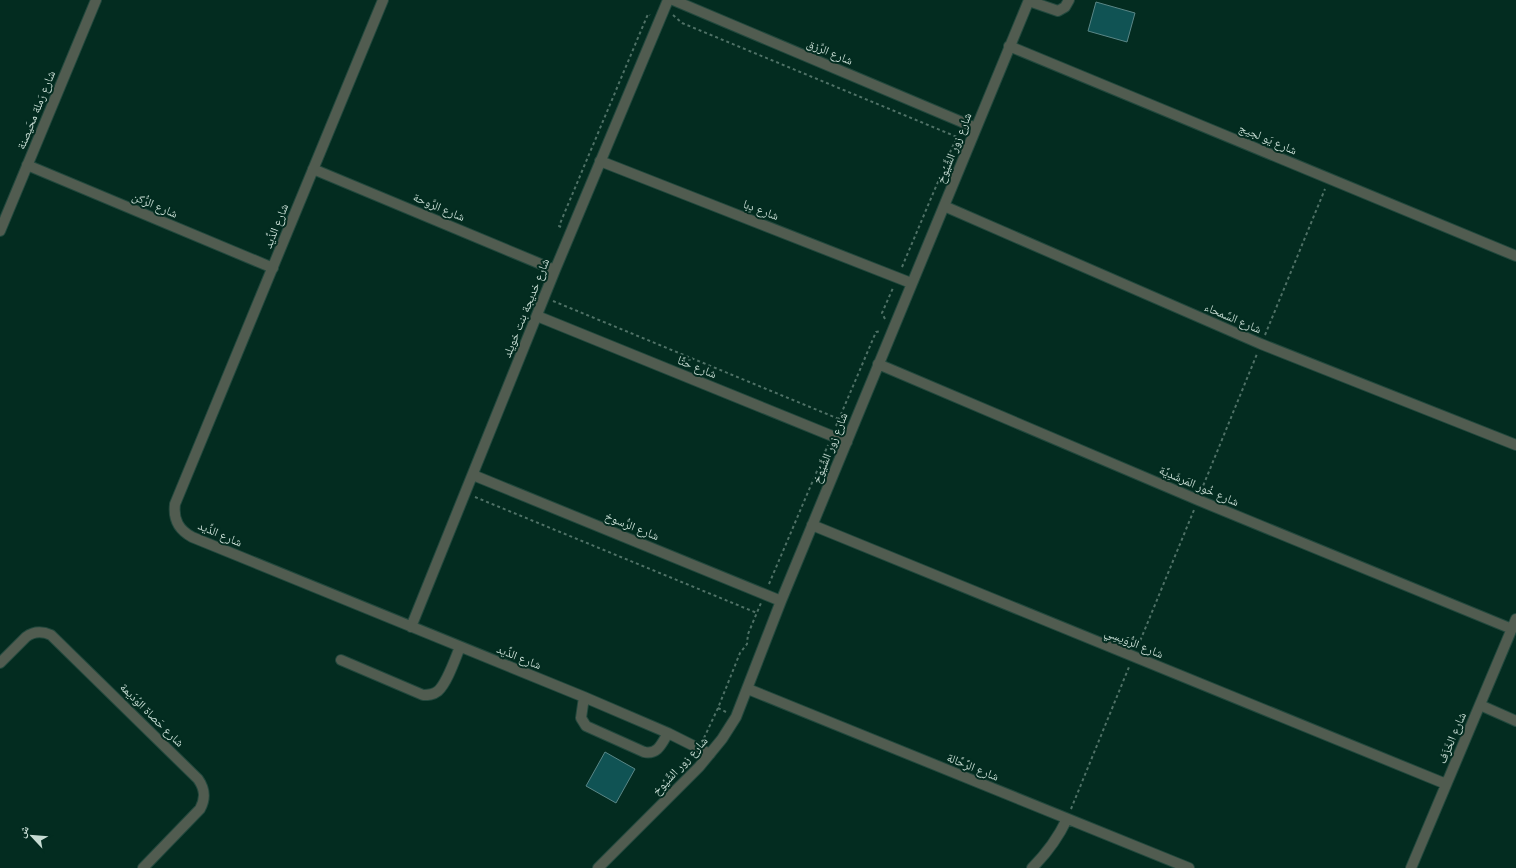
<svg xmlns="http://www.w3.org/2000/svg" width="1516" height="868" viewBox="0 0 1516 868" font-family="'Noto Sans','Noto Naskh Arabic',sans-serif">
	<rect width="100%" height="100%" fill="#032c20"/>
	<path fill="#105354" stroke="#5a8787" d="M1096,2L1135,13L1127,42L1088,31Z
		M605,752L635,769L616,803L586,786Z"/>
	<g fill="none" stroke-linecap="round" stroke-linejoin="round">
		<g stroke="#22483d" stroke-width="12">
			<path id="minor" d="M383,0L175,504C173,520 179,530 192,537L584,697L668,733L710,754
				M673,0L976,128
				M1029,1L1058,11L1065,7L1069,0
				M1009,46L1516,256
				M600,161L911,283
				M27,165L273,268
				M313,169L555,270
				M944,206L1261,344L1516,445
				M0,231L96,0
				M537,316L847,442
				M878,364L1198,500L1512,629
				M473,475L781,601
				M812,525L1446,784
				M411,627L555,270L668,0
				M341,660L423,695C428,695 433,695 438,691C447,683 455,659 460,647
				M0,663L26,637C34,631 42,631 51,635L198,779C205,789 206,798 200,809L143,868
				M748,689L1189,868
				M584,697L581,718L586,726L644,752C658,755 662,743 668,733
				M1480,705L1516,721
				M598,868L699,767L722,739L736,717L781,601L1029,0
				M1032,868C1047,853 1058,838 1067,819
				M1411,868L1516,619"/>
		</g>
		<path stroke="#4f7166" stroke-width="2" stroke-dasharray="3 3" stroke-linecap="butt" d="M673,15L682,23L957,137L947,159L948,166
			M561,227L559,226L648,14L650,15
			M902,267L940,177L944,174
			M553,301L839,419
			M885,319L882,313L893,288
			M1265,335L1325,189
			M836,426L876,332L881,331
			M1201,491L1257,354
			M475,497L757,613
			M769,584L828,445
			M1138,646L1194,510
			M718,708L726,712
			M704,738L718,708L740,653L747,644L748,634L761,603
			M1071,809L1129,667"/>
		<use href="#minor" stroke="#515c50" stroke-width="10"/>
	</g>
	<g text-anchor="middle" stroke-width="4" stroke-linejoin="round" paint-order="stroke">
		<g font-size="12" fill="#c7dcd3" stroke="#032c20">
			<text transform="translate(830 52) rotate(23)" y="4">شارع الرِّزق</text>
			<text transform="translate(36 110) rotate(-68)" y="4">شارع رَملة محَيصنة</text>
			<text transform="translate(1268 139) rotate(23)" y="4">شارع يَو لجيج</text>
			<text transform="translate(954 148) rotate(-68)" y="4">شارع زور الشِّيُوخ</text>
			<text transform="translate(155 205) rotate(23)" y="4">شارع الرُّكن</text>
			<text transform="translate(439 207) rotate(23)" y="4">شارع الرَّوحة</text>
			<text transform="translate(761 210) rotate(21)" y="4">شارع دِبا</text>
			<text transform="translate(276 226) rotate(-68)" y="4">شارع الذِّيد</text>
			<text transform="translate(526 308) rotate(-68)" y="4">شارع خديجة بنت خويلد</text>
			<text transform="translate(1233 318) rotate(23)" y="4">شارع السَّمحاء</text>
			<text transform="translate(697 367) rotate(22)" y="4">شارع حَتَّا</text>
			<text transform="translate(830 448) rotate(-68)" y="4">شارع زور الشِّيُوخ</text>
			<text transform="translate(1199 486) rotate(23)" y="4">شارع خُور المَرشَدِيَّة</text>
			<text transform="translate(632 526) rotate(22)" y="4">شارع الرُّسوخ</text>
			<text transform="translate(220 534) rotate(23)" y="4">شارع الذِّيد</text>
			<text transform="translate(1134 643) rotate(22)" y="4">شارع الرُّوَيسِي</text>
			<text transform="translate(519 657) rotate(22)" y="4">شارع الذِّيد</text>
			<text transform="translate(152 715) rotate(45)" y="4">شارع حَصاة الوُدَيمة</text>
			<text transform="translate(1452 738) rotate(-67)" y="4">شارع الخَزَف</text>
			<text transform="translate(680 766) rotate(-47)" y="4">شارع زور الشِّيُوخ</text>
			<text transform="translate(973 767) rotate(22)" y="4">شارع الرَّحَّالة</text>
		</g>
	</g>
	<g transform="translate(32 836) rotate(296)" stroke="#032c20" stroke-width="3" paint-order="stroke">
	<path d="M0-3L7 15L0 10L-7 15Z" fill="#c7dcd3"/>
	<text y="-6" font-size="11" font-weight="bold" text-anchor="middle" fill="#c7dcd3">ش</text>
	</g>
</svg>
